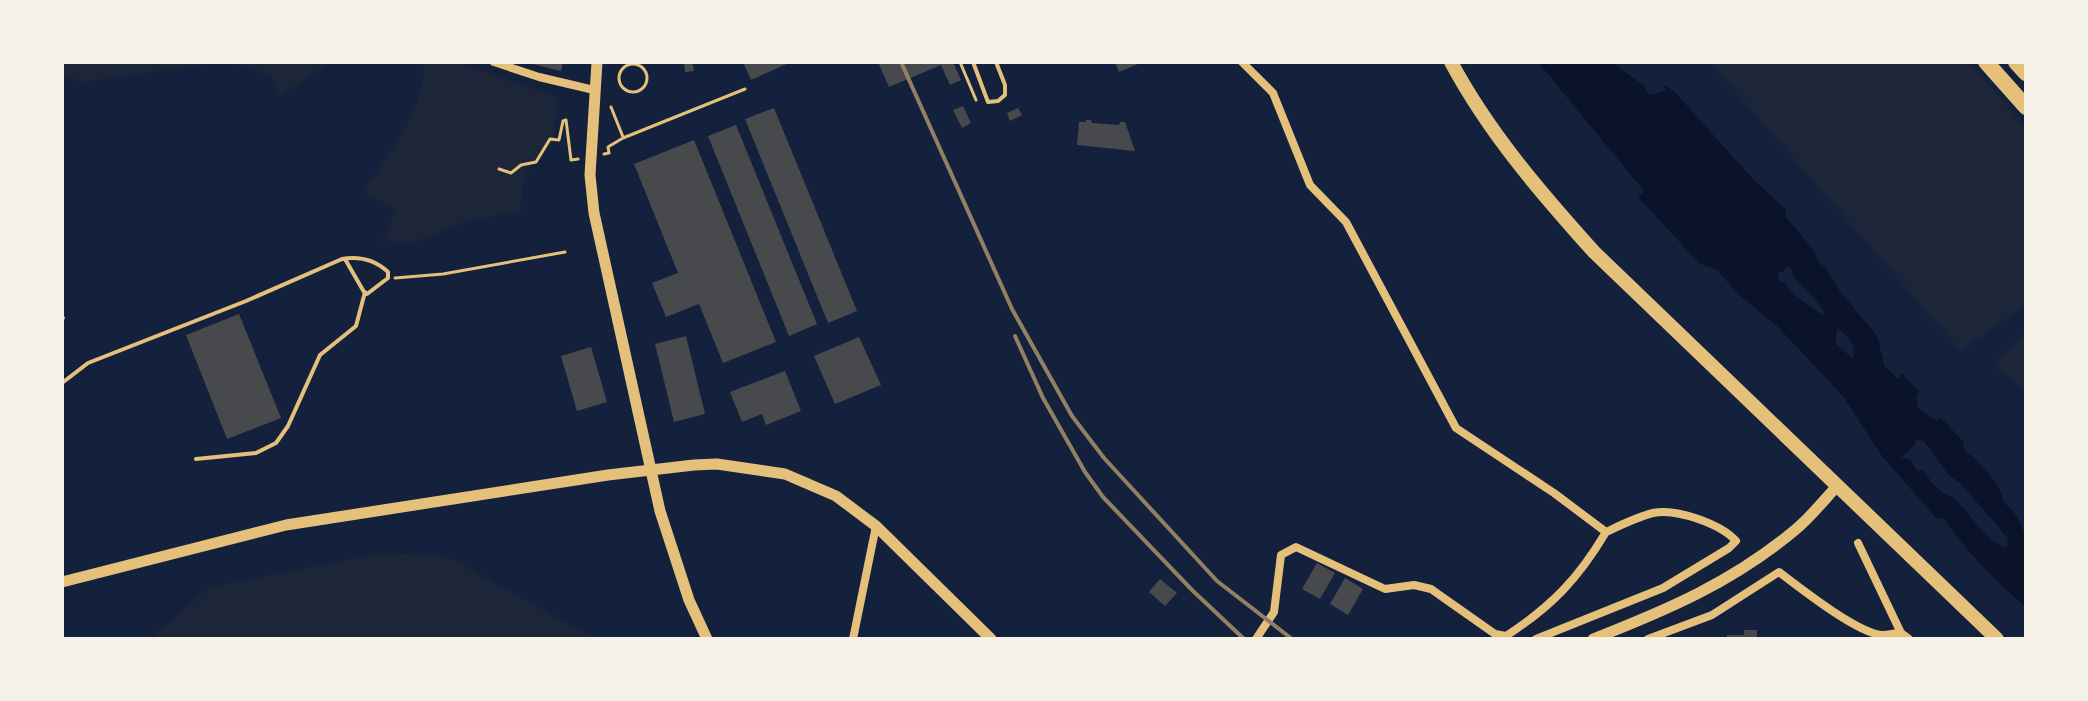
<svg xmlns="http://www.w3.org/2000/svg" width="2088" height="701" viewBox="0 0 2088 701" font-family="Ubuntu,sans-serif">
	<rect width="100%" height="100%" fill="#14213d"/>
	<path fill="#1d2539" d="M62,62H222L84,82L62,75Z
		M232,62H330L281,96L270,75Z
		M427,62L464,64L558,98L553,143L528,169L522,190L520,212L472,219L415,242L383,241L396,209L364,192C390,151 423,114 424,64Z
		M1710,62H1969L2026,128V304L1961,351Z
		M2026,333V392L1994,364Z
		M384,553L446,556L596,639H151L208,588Z"/>
	<path fill="#0b132b" fill-rule="evenodd" d="M1538,62H1612L1644,86L1649,95L1666,91L1663,85L1673,90L1751,177L1786,210V217L1814,251L1819,264L1825,266L1839,290L1877,336L1885,367L1899,379L1902,373L1919,392L1916,397L1918,408L1937,421L1940,417L1963,441L1965,451C1978,459 2004,487 2003,502C2036,527 2026,569 2026,607C1994,581 1967,551 1943,518H1936L1882,456L1843,396L1776,325L1740,296L1716,269L1700,264L1638,197L1644,191ZM1790,266C1797,291 1816,291 1826,317C1814,308 1791,296 1786,284L1778,280V274ZM1837,328C1850,338 1856,343 1853,359L1836,344ZM1916,440L1924,441L1948,474L1962,485L2001,530L2008,539L2007,548C1988,543 1970,515 1956,500C1951,496 1945,494 1939,490C1933,485 1928,477 1923,470L1917,471L1911,460L1901,457L1914,446Z"/>
	<path fill="#48494c" d="M525,62H563L561,71Z
		M684,62H692L694,71L685,72Z
		M743,62H791L751,80Z
		M878,62H953L961,80L950,85L941,65L889,87Z
		M1115,62H1137L1138,64L1119,72Z
		M963,106L971,123L962,128L953,110Z
		M774,108L857,311L828,323L745,119Z
		M1018,108L1022,115L1010,121L1007,113Z
		M1086,120H1091L1092,123L1119,125L1120,122H1125L1135,151L1077,145L1079,122H1086Z
		M736,125L817,324L789,336L708,136Z
		M694,140L776,342L723,363L699,304L666,317L652,283L678,273L634,164Z
		M239,314L281,418L227,439L186,335Z
		M686,336L705,414L674,422L655,344Z
		M859,337L881,385L835,404L814,356Z
		M591,347L607,402L577,411L561,356Z
		M785,371L801,411L766,425L762,414L742,422L730,392Z
		M1317,563L1335,573L1320,599L1302,589Z
		M1345,578L1363,589L1348,615L1330,604Z
		M1160,579L1177,593L1165,606L1149,592Z
		M1744,630H1757V639H1727V635H1744Z"/>
	<g fill="none" stroke-linecap="round" stroke-linejoin="round">
		<path stroke="#e5c07b" stroke-width="3" d="M960,62L976,100
			M619 78a14 14 0 1 1 28 0a14 14 0 1 1-28 0Z
			M611,107L623,137
			M604,154L609,153L608,147L623,138L745,89
			M499,169L511,173L521,165L536,162L550,139L559,140L563,121L566,120L571,160L578,159
			M395,278L443,274L565,252"/>
		<path stroke="#e5c07b" stroke-width="4" d="M973,62L988,102L998,101L1005,95V85L996,62
			M62,318H63
			M62,383L88,363L246,301L342,259C360,256 375,260 388,272V278L367,294L364,292L345,259
			M196,459L256,453L276,443L288,426L320,355L356,326L365,292"/>
		<path stroke="#e5c07b" stroke-width="8" d="M494,62L539,77L594,90
			M1242,62L1273,93L1310,185L1346,222L1456,428L1554,493L1606,532
			M1858,543L1901,633
			M1506,636C1552,606 1578,579 1606,532
			M853,639L876,526
			M1256,639L1274,612L1281,555L1296,547L1385,589L1414,585L1431,589L1495,634L1506,636
			M1536,639L1663,588L1729,548L1736,541C1721,524 1676,508 1653,513C1637,517 1621,525 1606,532
			M1648,639L1712,615L1779,572C1800,588 1857,633 1882,635C1888,635 1895,633 1901,633L1909,639"/>
		<path stroke="#e5c07b" stroke-width="11" d="M597,62L590,175L594,213L660,511L689,600L707,639
			M62,582L286,525L608,475L694,465L717,464L785,474L836,496L876,526L991,639
			M1593,639C1667,610 1733,582 1795,530C1811,517 1824,500 1838,485"/>
		<path stroke="#e5c07b" stroke-width="14" d="M1451,62C1489,133 1541,193 1594,252L1997,639"/>
		<path stroke="#e5c07b" stroke-width="16" d="M1986,62L2026,107
			M2016,62L2026,73"/>
		<path stroke="#918062" stroke-width="4" d="M901,62L1012,309L1072,416L1104,458L1217,581L1292,639
			M1015,336L1043,398L1085,472L1103,497L1192,590L1244,639"/>
	</g>
	<rect width="2088" height="701" fill="none" stroke="#f6f1e7" stroke-width="128"/>
</svg>
